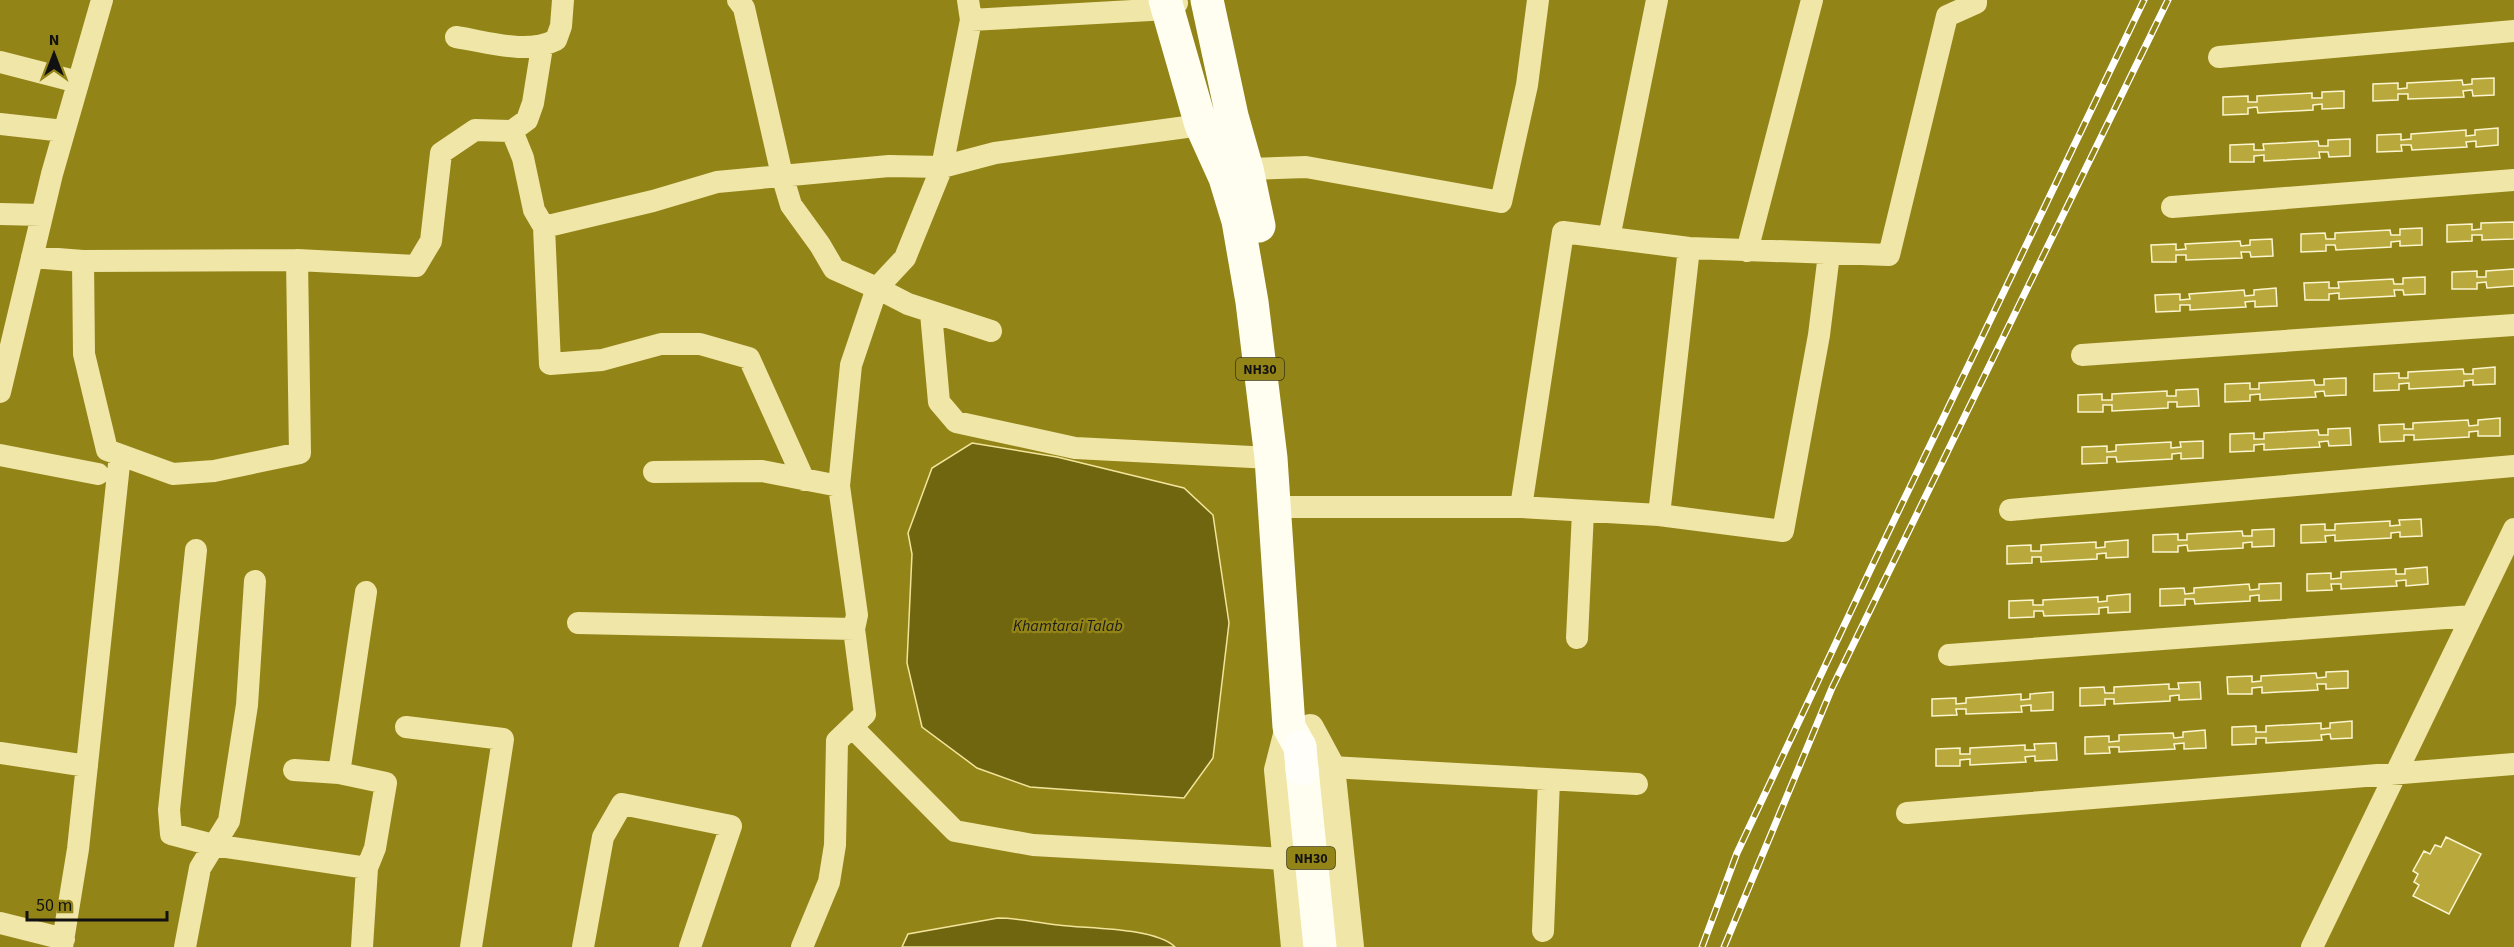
<svg xmlns="http://www.w3.org/2000/svg" width="2514" height="947" viewBox="0 0 2514 947" font-family="'Source Sans 3',sans-serif">
	<rect width="100%" height="100%" fill="#938418"/>
	<path fill="#706610" stroke="#f2e59b" stroke-width="1.5" d="M972,443L1057,457L1184,488L1213,515L1229,623L1213,758L1184,798L1030,787L977,768L922,727L907,663L912,554L908,533L932,468Z
		M998,918C1019,918 1037,923 1058,925C1087,929 1154,927 1175,947H902L908,934Z"/>
	<path fill="#b9a93d" stroke="#fbf5cf" stroke-width="1.5" d="M2494,78V95L2473,96L2472,90L2463,91L2464,97L2408,99V94H2398V100L2373,101V84L2398,83V89L2407,88V83L2462,80L2463,85L2472,84V79Z
		M2344,91V108L2322,109V104L2313,105V110L2258,113L2257,107L2248,108V114L2223,115V97L2248,96V102H2257V96L2312,93V98H2322V92Z
		M2498,128V145L2476,147V141L2466,142L2467,147L2412,150L2411,145H2401L2402,151L2377,152V135L2401,134V140L2411,139V134L2466,130V136L2475,135V130Z
		M2350,139V156L2329,157L2328,152H2319L2320,158L2264,161V155L2254,156V162H2230V145L2254,144V150H2264L2263,144L2318,141L2319,146H2328V140Z
		M2514,222V239L2482,240V235H2472V241L2447,242V225L2472,224V230L2481,229V223Z
		M2422,228V245L2400,246V241L2391,242V247L2336,250L2335,245H2326V251L2301,252V234L2325,233L2326,239H2335V233L2390,230L2391,235H2400V229Z
		M2272,239L2273,256L2251,257L2250,252H2241L2242,258L2186,260V255H2176V262H2152L2151,245L2176,244V250L2186,249L2185,244L2240,241L2241,246L2250,245V240Z
		M2514,269V286L2487,288L2486,282L2477,283V289H2452V272L2477,271V277H2486V271Z
		M2425,277V294L2404,295L2403,290H2394L2395,296L2339,299V293L2329,294V300H2305L2304,283L2329,282V288H2339L2338,282L2393,279L2394,284H2403V278Z
		M2276,288L2277,306L2255,307V301L2245,302L2246,307L2190,310V305H2180V311L2156,312L2155,295L2180,294V300L2190,299L2189,294L2244,290L2245,296L2254,295V290Z
		M2495,367V384L2473,385V380L2464,381V386L2409,389V383L2399,384V390L2374,391V374L2399,373V378H2408V372L2463,369L2464,374H2473V369Z
		M2346,378V395L2325,396L2324,391L2315,392L2316,397L2260,400V394L2250,395V401L2225,402V384L2250,383V389H2259V383L2314,380L2315,385H2324V379Z
		M2198,389L2199,406L2177,407V402H2168V408L2112,411V405H2103V412H2078V395L2102,394V400H2112V394L2167,391V396H2176V390Z
		M2500,418V436H2478V431L2469,432V437L2414,440V435H2404V441L2380,442L2379,425L2404,424V429H2413V423L2468,420L2469,426L2478,425V420Z
		M2350,428L2351,445L2329,446L2328,441L2319,442L2320,447L2264,450V444L2254,445V451L2230,452V434L2254,433V439H2264V433L2318,430L2319,435H2328V429Z
		M2203,441V458L2181,459V453L2172,454V459L2117,462L2116,457H2107V463L2082,464V447L2107,446V452L2116,451V445L2171,442V448L2181,447L2180,442Z
		M2421,519L2422,536L2400,537V532L2391,533V538L2335,541V535L2325,536L2326,542L2301,543V525L2325,524V530H2335V524L2390,521V526L2400,525L2399,520Z
		M2274,529V546L2252,547V542L2243,543V548L2188,551L2187,545L2178,546V552H2153V535L2178,534V540H2187V534L2242,531L2243,536H2252V530Z
		M2128,540V557L2106,558V553L2097,554V559L2041,562V557H2032V563L2007,564V546L2031,545V551H2041V545L2096,542V548L2105,547V542Z
		M2427,567L2428,584L2406,586V580L2396,581L2397,586L2341,589V584H2331L2332,590L2307,591V574L2331,573V579L2341,578V572L2396,569V574H2405V569Z
		M2281,583V600L2259,601V595L2250,596V601L2195,604L2194,599H2185V605L2160,606V589L2184,588L2185,594L2194,593V588L2249,584L2250,590L2259,589V584Z
		M2130,594V612L2108,613V607L2099,608V614L2044,616L2043,611H2034V617L2009,618V601L2033,600V605H2043V600L2098,597V602L2107,601V596Z
		M2348,671V688L2326,689V684H2317L2318,690L2262,693V687L2252,688V694H2228L2227,677L2252,676V682L2261,681V676L2316,673L2317,678L2326,677V672Z
		M2200,682L2201,699L2179,700V695L2170,696V701L2114,704V699H2105V705L2080,706V688L2104,687L2105,693H2114V687L2169,684V689H2179L2178,683Z
		M2053,692V710L2031,711V705L2021,706L2022,712L1966,714V709H1956L1957,715L1932,716V699L1956,698V704L1966,703V698L2021,694V700L2030,699V694Z
		M2352,721V738L2331,739L2330,734L2321,735L2322,740L2266,743V738H2256V744L2232,745V727L2256,726V732H2266V726L2321,723V729L2330,728V723Z
		M2205,730L2206,748L2184,749V743L2174,744L2175,749L2119,752V747H2109L2110,753L2085,754V737L2109,736V742L2119,741V735L2173,733L2174,738L2183,737V732Z
		M2056,743L2057,760L2035,761V756L2025,757L2026,762L1970,765V759L1960,760V766H1936V749L1960,748V754H1970V748L2025,745V750H2035L2034,744Z
		M2446,837L2481,854L2449,914L2413,896L2419,885L2414,882L2418,874L2413,871L2424,851L2430,854L2435,845L2441,847Z"/>
	<g fill="none" stroke-linecap="round" stroke-linejoin="round">
		<path stroke="#f0e6a8" stroke-width="22" d="M738,0L744,8L782,175L791,205L820,245L834,269L877,288L908,304L991,331
			M971,20L1168,9L1177,3
			M456,37C489,42 526,55 556,40L561,26L563,0
			M2219,57L2514,31
			M0,62L78,82
			M0,124L64,131
			M512,131L523,158L534,210L544,227L550,364L602,360L661,344H700L749,358L804,480
			M1235,174L1247,169L1306,167L1501,202L1527,85L1538,0
			M2172,207L2514,180
			M0,214L42,215
			M544,227L653,201L717,182L889,166L942,167L995,153L1201,125
			M1609,238L1657,0
			M1747,251L1812,0
			M32,257L83,261L84,354L107,450L173,474L214,471L300,453L297,260
			M83,261L297,260L416,266L431,241L441,153L475,130L512,131L527,120L533,103L542,47
			M931,313L939,402L956,422L1075,448L1271,458
			M2082,355L2514,325
			M0,392L52,174L102,0
			M0,455L98,474
			M654,472L762,471L839,486L851,365L877,288L905,258L942,167L971,20L968,0
			M1274,507H1521L1659,515L1783,531L1819,335L1829,254
			M1521,507L1563,232L1689,248L1889,255L1947,16L1976,3V0
			M2010,510L2514,466
			M1659,515L1689,248
			M196,550L169,810L171,834L213,845L367,868
			M578,623L854,629
			M1577,638L1583,512
			M1949,655L2472,616
			M406,727L503,739L471,947
			M852,727L955,831L1033,845L1286,859
			M0,753L87,766
			M1315,768L1331,767L1637,784
			M294,770L339,773
			M1907,813L2514,764
			M0,923L64,939
			M1543,931L1549,780
			M62,947L78,849L120,455
			M185,947L200,868L229,821L247,705L255,581
			M362,947L367,868L375,848L386,783L339,773L366,592
			M583,947L603,837L622,804L731,826L690,947
			M802,947L829,882L835,845L837,741L865,714L854,629L857,615L839,486
			M2312,947L2514,529"/>
		<path stroke="#f0e6a8" stroke-width="28" d="M1289,727L1278,770L1295,947
			M1310,728L1331,767L1350,947"/>
		<path stroke="#fffef1" stroke-width="33" d="M1165,0L1201,125L1225,178L1238,221L1252,302L1271,458L1289,727L1300,747
			M1207,0L1232,116L1247,169L1259,226
			M1302,769L1320,947"/>
		<path stroke="#fffef8" stroke-width="33" d="M1300,747L1302,769"/>
		<g stroke="#fff" stroke-width="7">
			<path id="rail" d="M1702,947L1737,853L1874,562L2144,0
				M1724,947L1832,688L2168,0"/>
		</g>
		<use href="#rail" stroke="#938418" stroke-width="4.5" stroke-dasharray="14" stroke-linecap="butt"/>
	</g>
	<g text-anchor="middle" stroke-width="4.5" stroke-linejoin="round" paint-order="stroke">
		<g fill="#938418" stroke="#383413" stroke-width="1.5">
			<rect x="1236" y="358" width="48" height="22" rx="4.5"/>
			<rect x="1287" y="847" width="48" height="22" rx="4.5"/>
		</g>
		<g font-size="14" font-weight="bold" fill="#111">
			<text x="1260" y="374">NH30</text>
			<text x="1311" y="863">NH30</text>
		</g>
		<g font-size="16" font-style="italic" fill="#1c1c19" stroke="#938418">
			<text x="1068" y="631">Khamtarai Talab</text>
		</g>
	</g>
	<g transform="translate(54 54)" stroke="#938418" stroke-width="4.5" paint-order="stroke">
	<path d="M0-4.5L10 22L0 15L-10 22Z" fill="#111111"/>
	<text y="-9" font-size="16" font-weight="bold" text-anchor="middle" fill="#111111">N</text>
	</g>
	<path d="M27 911v9h140v-9" fill="none" stroke="#111111" stroke-width="3"/>
	<text x="36" y="911" font-size="18" fill="#111111" stroke="#938418" stroke-width="4.5" paint-order="stroke">50 m</text>
</svg>
